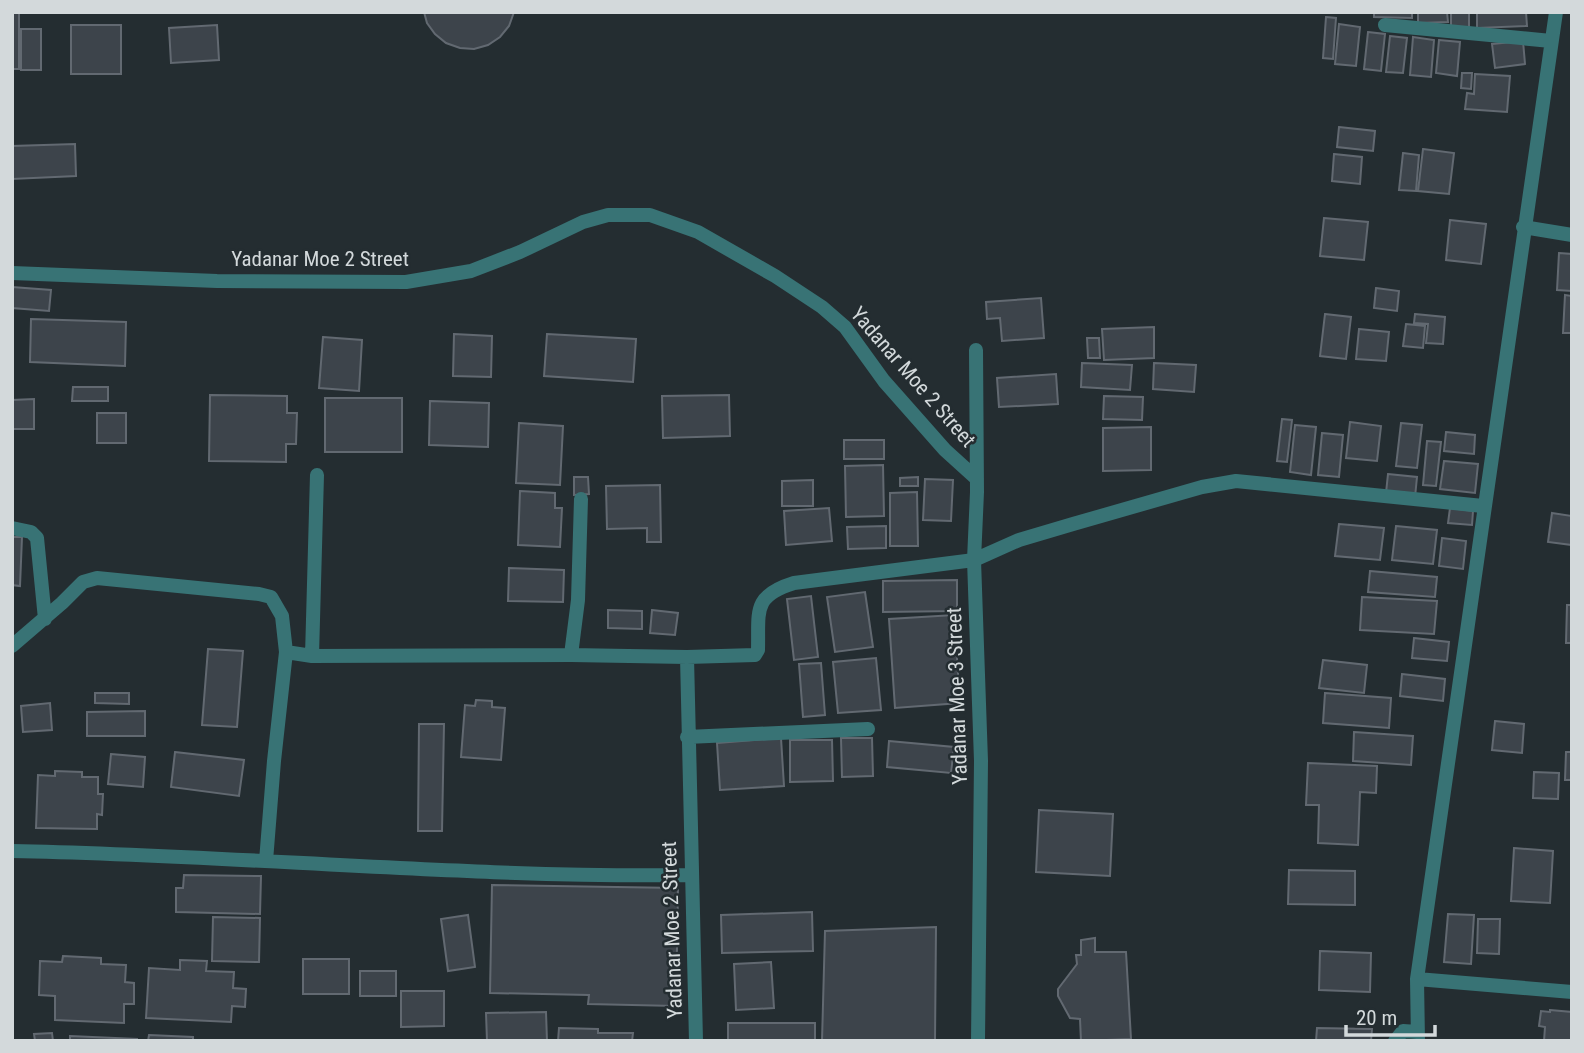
<svg xmlns="http://www.w3.org/2000/svg" width="1584" height="1053" viewBox="0 0 1584 1053" font-family="'Roboto Condensed',sans-serif">
	<rect width="100%" height="100%" fill="#242d31"/>
	<path fill="#3d444b" stroke="#626971" stroke-width="2" d="M424,12H514L509,26L500,37L488,45L474,49L460,48L446,43L435,34L427,23Z
		M1374,12H1412V18L1374,17Z
		M1418,12H1447L1448,22L1418,23Z
		M1451,12H1469V28L1451,27Z
		M1477,12H1526L1527,26L1477,28Z
		M12,13H19V69H12Z
		M1326,17L1336,18L1333,59L1323,58Z
		M1339,24L1360,27L1356,66L1335,64Z
		M71,25H121V74H71Z
		M217,25L219,60L171,63L169,28Z
		M21,29H41V70H21Z
		M1368,32L1385,34L1381,71L1364,69Z
		M1390,36L1407,38L1403,73L1386,72Z
		M1413,37L1434,40L1431,77L1410,75Z
		M1439,40L1460,42L1457,76L1436,73Z
		M1523,41L1525,64L1495,68L1492,44Z
		M1462,73H1472L1471,89L1461,88Z
		M1475,74L1510,76L1507,112L1465,109L1467,93L1474,94Z
		M1339,127L1375,131L1373,151L1337,147Z
		M75,144L76,176L12,179V146Z
		M1423,149L1454,153L1449,194L1418,191Z
		M1403,153L1419,155L1416,191L1399,190Z
		M1334,154L1362,157L1360,184L1332,181Z
		M1324,218L1368,222L1364,260L1320,256Z
		M1450,220L1486,224L1481,264L1446,260Z
		M1559,253L1572,254V291L1557,290Z
		M12,287L51,290L49,311L12,308Z
		M1376,288L1399,291L1397,311L1374,308Z
		M1565,295L1572,296V333H1563Z
		M1041,298L1044,338L1002,341L1000,318L987,319L986,302Z
		M1325,314L1351,317L1346,359L1320,356Z
		M1415,314L1445,317L1443,344L1426,343L1428,324L1414,323Z
		M31,319L126,322L125,366L30,362Z
		M1406,324L1425,326L1423,348L1403,346Z
		M1154,327V358L1104,360L1102,329Z
		M1359,329L1389,332L1386,361L1356,359Z
		M454,334L492,336L491,377L453,376Z
		M547,334L636,339L633,382L544,376Z
		M323,337L362,340L359,391L319,388Z
		M1087,338H1099L1100,358H1088Z
		M1082,363L1132,365L1130,390L1081,387Z
		M1154,363L1196,365L1194,392L1153,389Z
		M1056,374L1058,404L999,407L997,378Z
		M73,387H108V401H72Z
		M210,395L287,396V413H297L296,444H286V462L209,461Z
		M729,395L730,436L663,438L662,396Z
		M1104,396L1143,397L1142,420L1103,419Z
		M325,398H402V452H325Z
		M34,399V429H12V400Z
		M430,401L489,403L488,447L429,445Z
		M97,413H126V443H97Z
		M1282,419L1292,420L1287,462L1277,461Z
		M1350,422L1381,426L1377,461L1346,458Z
		M519,423L563,426L560,485L516,483Z
		M1401,423L1422,425L1417,468L1396,466Z
		M1295,425L1316,427L1311,475L1290,472Z
		M1151,427V470L1103,471V428Z
		M1446,432L1475,435L1474,454L1444,451Z
		M1322,433L1343,435L1339,477L1318,475Z
		M844,440H884V459H844Z
		M1427,441L1441,442L1436,486L1423,485Z
		M1444,461L1478,464L1475,493L1440,489Z
		M883,465L884,516L846,517L845,466Z
		M1388,474L1417,477L1415,497L1386,493Z
		M574,477H588L589,494L574,495Z
		M918,477V486H900V478Z
		M925,479L953,480L951,521L923,520Z
		M813,480V506H782V481Z
		M660,485L661,542H647V528L607,529L606,486Z
		M520,491L555,493V508H562L560,547L518,545Z
		M917,492L918,546H890V493Z
		M829,508L832,541L786,545L784,511Z
		M1450,508L1473,511L1472,525L1448,523Z
		M1552,513L1572,516V545L1548,542Z
		M1339,524L1384,528L1380,560L1335,556Z
		M886,526V548L848,549L847,527Z
		M1396,526L1437,530L1433,564L1392,560Z
		M12,537H22L20,586L12,585Z
		M1442,538L1466,541L1463,569L1439,566Z
		M509,568L564,570L563,602L508,601Z
		M1370,571L1437,577L1435,597L1368,592Z
		M957,580V611L883,612V581Z
		M865,592L873,647L835,652L827,597Z
		M811,596L818,657L794,660L787,599Z
		M1362,597L1437,601L1434,634L1360,630Z
		M1567,605H1572V643H1566Z
		M608,610L642,611V629L608,628Z
		M652,610L678,613L675,635L650,633Z
		M954,615L960,703L895,708L889,619Z
		M1414,638L1449,642L1447,661L1412,658Z
		M208,649L243,651L237,727L202,725Z
		M876,658L881,710L838,713L833,662Z
		M1323,660L1367,665L1364,693L1319,688Z
		M821,663L825,715L803,717L799,664Z
		M1402,674L1445,679L1443,701L1400,696Z
		M95,693H129V704L95,703Z
		M1325,693L1391,698L1389,728L1323,723Z
		M476,700L492,701V707L505,708L501,760L461,757L465,705L475,706Z
		M50,703L52,730L23,732L21,706Z
		M145,711V736H87V712Z
		M1495,721L1524,724L1522,753L1492,750Z
		M419,724H444L442,831H418Z
		M1354,732L1413,736L1411,765L1353,761Z
		M781,738L784,786L720,790L717,743Z
		M841,738H872L873,776L842,777Z
		M790,740H832L833,781L790,782Z
		M889,741L954,747L951,773L887,767Z
		M175,752L244,760L239,796L171,787Z
		M1566,752H1572V780H1565Z
		M111,754L145,757L143,787L108,784Z
		M1308,763L1377,766L1376,793L1360,792L1358,845L1318,843L1319,805H1306Z
		M55,771L82,772V777H98V794H103L102,815L97,814V829L36,828L38,775L55,776Z
		M1534,772L1559,773L1558,799L1533,798Z
		M1039,810L1113,814L1110,876L1036,872Z
		M1514,848L1553,851L1550,903L1511,901Z
		M1289,870L1355,871V905L1288,904Z
		M184,875L261,876L260,914L176,912V888H183Z
		M492,885L678,888L676,1006L588,1004L589,995L490,993Z
		M812,912L813,951L722,953L721,915Z
		M1448,914L1474,915L1471,964L1444,962Z
		M468,915L475,967L448,971L441,919Z
		M213,917L260,918L259,962L212,961Z
		M1478,919H1500L1499,954L1477,953Z
		M936,927L935,1041H822L825,931Z
		M1095,938V952H1126L1131,1039L1081,1041L1080,1019L1070,1018L1058,996V989L1077,964L1076,955H1081V940Z
		M1320,951L1371,953L1370,992L1319,990Z
		M63,956L101,958V964L126,965L125,982L134,983V1004H124V1023L55,1020V996L39,995L40,961L62,962Z
		M303,959H349V994H303Z
		M180,960L207,961L206,971L234,972L233,988L246,989L245,1007L232,1006L231,1022L146,1018L149,968L180,970Z
		M771,962L774,1008L736,1010L734,964Z
		M360,971H396V996H360Z
		M401,991H444V1026L401,1027Z
		M1550,1010L1572,1012V1041H1544L1545,1027L1539,1026L1541,1011L1550,1012Z
		M546,1012L547,1041H487L486,1013Z
		M728,1023H815V1041H728Z
		M559,1028L598,1029V1033H633L632,1041H558Z
		M1317,1028L1372,1029L1371,1041H1316Z
		M52,1033L53,1041H35L34,1034Z
		M149,1035L193,1037V1041H148Z
		M70,1036L137,1039V1041H70Z"/>
	<g fill="none" stroke-linecap="round" stroke-linejoin="round">
		<path stroke="#387375" stroke-width="14" d="M1385,25L1551,41
			M1523,227L1572,235
			M12,273L217,281L406,282L471,271L520,252L583,222L608,215H650L698,232L775,276L822,307L845,327L884,381L945,450L977,479
			M976,350L977,492L974,560L981,761L978,1041
			M12,528L31,532L37,538L45,619
			M12,646L62,603L83,582L97,578L259,594L271,597L282,616L286,652L312,656L571,655L687,657
			M571,655L578,600L581,499
			M312,656L317,475
			M687,737L868,729
			M12,851C238,855 464,878 691,875
			M266,861L274,761L286,652
			M1417,979L1572,992
			M696,1041L687,657L755,655L758,650C759,611 752,596 794,583L974,560L1019,540L1073,524L1202,487L1236,481L1483,506
			M1395,1041L1403,1031L1417,1032
			M1418,1041L1417,979L1556,12"/>
	</g>
	<g text-anchor="middle" stroke-width="5" stroke-linejoin="round" paint-order="stroke">
		<g font-size="21" fill="#d3d9db" stroke="#242d31">
			<text x="320" y="266">Yadanar Moe 2 Street</text>
			<text transform="translate(913 377) rotate(49)" y="7">Yadanar Moe 2 Street</text>
			<text transform="translate(957 696) rotate(-92)" y="7">Yadanar Moe 3 Street</text>
			<text transform="translate(672 930) rotate(-92)" y="7">Yadanar Moe 2 Street</text>
		</g>
	</g>
	<rect width="1584" height="1053" fill="none" stroke="#d3d9db" stroke-width="28"/>
	<path d="M1346 1025v10h89v-10" fill="none" stroke="#d3d9db" stroke-width="3.5"/>
	<text x="1356" y="1025" font-size="21" fill="#d3d9db" stroke="#242d31" stroke-width="5" paint-order="stroke">20 m</text>
</svg>
